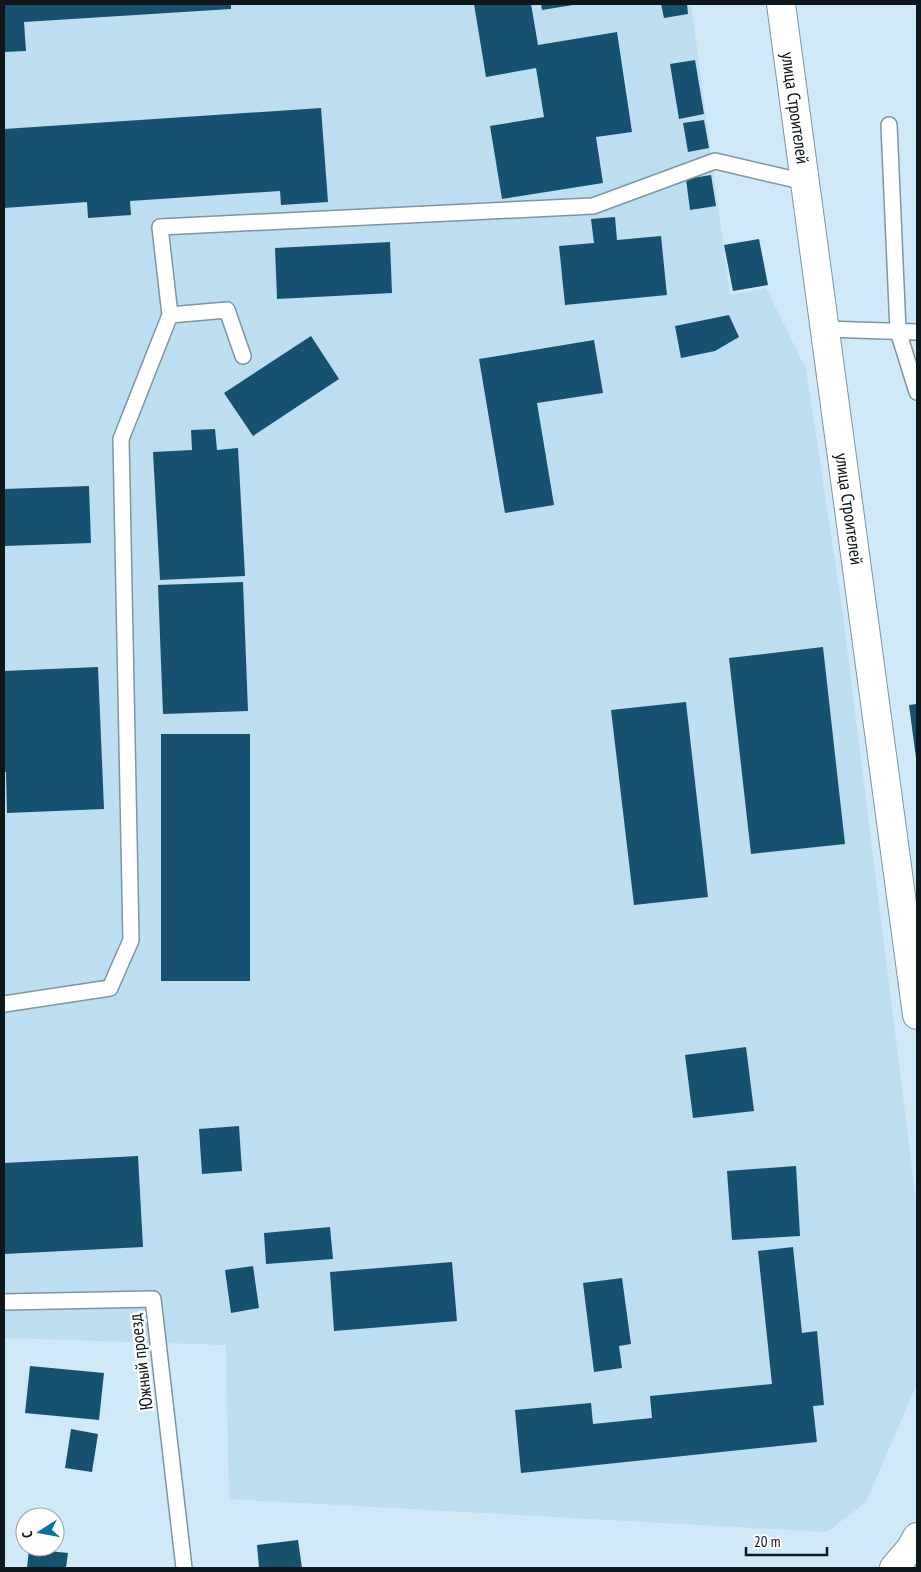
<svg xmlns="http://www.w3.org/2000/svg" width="921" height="1572" viewBox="0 0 921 1572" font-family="'PT Sans Narrow',sans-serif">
	<rect width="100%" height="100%" fill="#d0e9f8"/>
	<path fill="#bdddf1" d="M4,4H691L730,295L766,288L806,369L842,608L917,1209V1384L866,1502L827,1532L229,1499L226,1345L4,1338Z"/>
	<path fill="#165270" d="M4,4H231V9L24,22L26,51L4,52Z
		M474,4H531L538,45L617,32L632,132L596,137L603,183L502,199L490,126L544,117L536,68L486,77Z
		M541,4H573V5L542,10Z
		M661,4H687L688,14L664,18Z
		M695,60L704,114L679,119L670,64Z
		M321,108L328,202L281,205L280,191L130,201L131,215L88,218L87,202L4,208V129Z
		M704,120L709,148L688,152L683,123Z
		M711,175L716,206L690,210L686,179Z
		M615,217L617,240L661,236L667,295L565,305L559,246L594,243L591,219Z
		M759,239L768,285L733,291L724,245Z
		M390,242L392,293L277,299L275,248Z
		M729,315L739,337L715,351L681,358L675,326Z
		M311,336L339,379L253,436L224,393Z
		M594,340L603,393L537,403L554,505L505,513L479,359Z
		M215,429L217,450L238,448L245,576L160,580L153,452L192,450L191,430Z
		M89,486L91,543L4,546V489Z
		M243,582L248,711L163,714L158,585Z
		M823,647L845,844L751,854L729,658Z
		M98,667L104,809L7,813L6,772H4V671Z
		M686,702L708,897L634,905L611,710Z
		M917,704V758H916L909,705Z
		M161,734H250V981H161Z
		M746,1047L754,1111L693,1118L685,1055Z
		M239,1126L242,1171L202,1174L199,1129Z
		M138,1156L143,1247L4,1254V1163Z
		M796,1166L800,1236L732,1240L727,1171Z
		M330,1227L333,1259L266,1264L264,1233Z
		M793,1247L802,1333L817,1331L824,1405L813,1406L817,1442L521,1473L515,1410L591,1403L593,1424L652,1418L650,1396L772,1384L758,1251Z
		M452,1262L457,1321L334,1331L330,1272Z
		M253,1266L259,1308L231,1313L225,1270Z
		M622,1278L631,1344L619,1346L622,1368L594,1372L583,1283Z
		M30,1366L104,1373L99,1420L25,1413Z
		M71,1429L98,1434L92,1472L65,1468Z
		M298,1540L302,1568H259L257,1545Z
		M29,1549L68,1553L66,1568H27Z"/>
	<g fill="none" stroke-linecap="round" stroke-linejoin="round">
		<g stroke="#7e95a3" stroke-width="18">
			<path id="service" d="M889,125L898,331L917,392
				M170,315L227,310L243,356
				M825,329L917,332
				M4,1004L110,988L131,940L121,439L170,315L160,227L593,206L715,161L805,182
				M4,1302L153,1299L184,1568"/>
		</g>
		<g stroke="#7e95a3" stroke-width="30">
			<path id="minor" d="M781,4L917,1015
				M894,1568L911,1548L917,1537"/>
		</g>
		<use href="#service" stroke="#fff" stroke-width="15"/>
		<use href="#minor" stroke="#fff" stroke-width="28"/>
	</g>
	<g text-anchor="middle" stroke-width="5" stroke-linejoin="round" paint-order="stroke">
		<g font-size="18" fill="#0e171c" stroke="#fff">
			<text transform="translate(795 108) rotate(82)" y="6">улица Строителей</text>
			<text transform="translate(849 509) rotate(82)" y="6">улица Строителей</text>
			<text transform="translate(141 1362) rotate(-97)" y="6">Южный проезд</text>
		</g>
	</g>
	<rect width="921" height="1572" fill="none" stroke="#0e171c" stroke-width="10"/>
	<g transform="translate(40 1532) rotate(259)"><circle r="24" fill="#ffffff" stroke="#9fa2a4"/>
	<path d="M0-4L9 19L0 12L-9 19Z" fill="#05719d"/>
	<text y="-8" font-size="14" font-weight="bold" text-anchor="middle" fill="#0e171c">С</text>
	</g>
	<path d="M746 1547v8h81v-8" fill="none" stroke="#0e171c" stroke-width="2.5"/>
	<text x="754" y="1547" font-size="15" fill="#0e171c" stroke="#ffffff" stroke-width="4" paint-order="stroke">20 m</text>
</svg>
